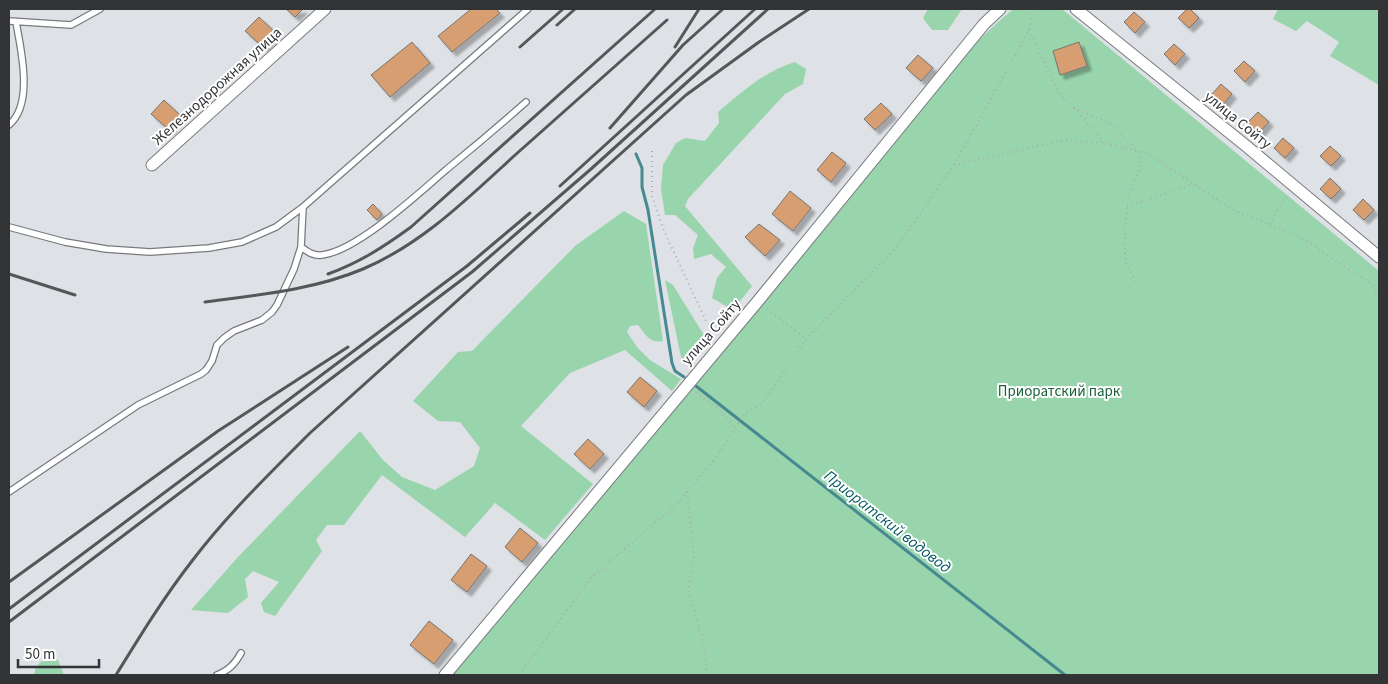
<svg xmlns="http://www.w3.org/2000/svg" width="1388" height="684" viewBox="0 0 1388 684" font-family="'Source Sans 3',sans-serif">
	<defs>
		<filter id="shadow"><feDropShadow dx="4.5" dy="4.5" stdDeviation="1" flood-color="#0004"/></filter>
	</defs>
	<rect width="100%" height="100%" fill="#dee1e5"/>
	<path fill="#98d5ac" d="M928,9H962L948,30H932L923,18Z
		M1013,9H1062L1379,271V675H452L977,41Z
		M1278,9H1379V85L1330,56L1339,42L1307,21L1296,31L1273,19Z
		M795,62L806,69L803,84L785,94L688,199L685,206L752,286L733,310L712,298L717,278L726,267L711,254L694,259L693,248L698,235L675,215H665L661,189L663,165L676,143L685,138L705,141L719,123L718,112C743,91 763,72 795,62Z
		M624,211L646,224L663,341C650,344 645,334 638,325L630,326L627,332L637,347L650,360L681,379L672,391L625,350L570,373L521,426L593,484L545,540L495,503L465,537L382,475L344,525H327L316,540L322,551L275,616L264,612L261,603L279,582L253,571L245,579L248,597L228,613L191,610L238,557L360,431L383,460L402,477L435,490L474,466L480,448L460,422L438,421L413,401L458,352L472,351L575,246Z
		M665,280L673,285L707,340L687,363L681,357Z
		M48,654L58,660L64,675H34L36,667Z"/>
	<g fill="none" stroke-linecap="round" stroke-linejoin="round">
		<path stroke="#468990" stroke-width="3" d="M636,154L642,168V187L648,210L672,363L675,371L684,377
			M696,386L1065,675"/>
	</g>
	<path fill="#d69e71" stroke="#777471" filter="url(#shadow)" d="M286,9H303L295,17Z
		M471,9H496L500,13L452,52L438,36Z
		M1187,9H1190L1199,18L1189,28L1178,18Z
		M1134,12L1145,22L1135,33L1124,22Z
		M259,17L276,33L263,47L245,31Z
		M412,42L430,63L390,97L371,75Z
		M1079,42L1087,66L1060,75L1053,51Z
		M1174,44L1185,54L1175,65L1164,54Z
		M918,55L933,68L921,81L906,68Z
		M1244,61L1255,71L1245,82L1234,71Z
		M1221,84L1232,94L1223,105L1212,94Z
		M164,100L181,116L169,130L151,114Z
		M881,103L892,114L875,130L864,119Z
		M1258,112L1269,122L1259,133L1248,122Z
		M1283,138L1294,148L1285,158L1274,148Z
		M1330,146L1341,156L1331,166L1320,156Z
		M832,152L846,163L831,182L817,170Z
		M1330,178L1341,189L1331,199L1320,189Z
		M790,191L811,208L793,231L772,214Z
		M1363,199L1374,210L1364,220L1353,210Z
		M373,204L382,214L377,220L367,210Z
		M759,224L780,240L765,256L745,237Z
		M640,377L657,391L644,407L627,392Z
		M588,439L604,454L590,469L574,454Z
		M520,528L538,543L522,562L505,547Z
		M471,554L487,566L467,592L451,580Z
		M429,621L453,640L434,664L410,645Z"/>
	<g fill="none" stroke-linecap="round" stroke-linejoin="round">
		<g stroke="#787b7e" stroke-width="8">
			<path id="service" d="M9,21L71,25L100,9
				M9,125C34,104 21,50 16,22
				M9,227L65,242L106,249L150,252L209,248L242,242L276,227L303,207L528,9
				M301,247C308,252 313,256 322,255C357,251 419,193 447,169C474,147 500,125 526,102
				M9,492L138,405L201,374L206,370L212,361L217,345L224,338L234,331L262,320L272,312L277,305L294,269L301,247L303,207
				M217,675C229,670 235,664 241,653"/>
		</g>
		<g stroke="#787b7e" stroke-width="13">
			<path id="minor" d="M1076,9L1245,145L1379,257
				M152,165L325,9
				M445,675L758,301L984,24L1000,9"/>
		</g>
		<path stroke="#aaacaf" stroke-width="2" stroke-dasharray="1 4" stroke-linecap="butt" d="M1029,30L1059,93L1074,108L1113,125L1138,151L1141,168L1129,192L1125,227V261L1137,283
			M1074,108L1104,143
			M652,151V196L664,231L706,321L718,333
			M954,165L1029,30L1033,9
			M1127,207L1194,184
			M1270,224L1280,206L1289,195
			M767,309L806,339
			M696,392L719,410L735,427
			M687,492L694,555L688,589L704,646L707,675
			M519,675L591,578L678,503L716,458L745,413L763,403L806,339L896,248L954,165L1064,140L1104,143L1148,154L1235,211L1297,235L1371,284L1379,295"/>
		<use href="#service" stroke="#fff" stroke-width="5.5"/>
		<use href="#minor" stroke="#fff" stroke-width="11"/>
		<path stroke="#555658" stroke-width="3" d="M557,25L575,9
			M520,47L563,9
			M675,47L699,9
			M610,128L683,45L723,9
			M560,186L755,9
			M9,274L75,295
			M328,274C359,263 385,246 411,227L655,9
			M205,302C258,295 313,290 363,269C422,244 468,198 514,156C565,111 616,65 667,20
			M9,582L218,431L348,347
			M9,609L467,266L530,213
			M9,622L472,272L591,169L768,9
			M116,675C140,636 164,597 192,561C227,515 269,474 310,433L686,95L759,42L809,9"/>
	</g>
	<g text-anchor="middle" stroke-width="4" stroke-linejoin="round" paint-order="stroke">
		<g font-size="15" fill="#323335" stroke="#fff">
			<text transform="translate(217 86) rotate(-42)" y="5">Железнодорожная улица</text>
			<text transform="translate(1238 120) rotate(39)" y="5">улица Сойту</text>
			<text transform="translate(711 332) rotate(-49)" y="5">улица Сойту</text>
		</g>
		<g font-size="15" fill="#19623a" stroke="#fff">
			<text x="1059" y="396">Приоратский парк</text>
		</g>
		<g font-size="16" font-style="italic" fill="#045b61" stroke="#fff">
			<text transform="translate(888 521) rotate(38)" y="6">Приоратский водовод</text>
		</g>
	</g>
	<rect width="1388" height="684" fill="none" stroke="#323335" stroke-width="20"/>
	<path d="M18 659v8h81v-8" fill="none" stroke="#323335" stroke-width="2.5"/>
	<text x="25" y="659" font-size="15" fill="#323335" stroke="#ffffff" stroke-width="4" paint-order="stroke">50 m</text>
</svg>
